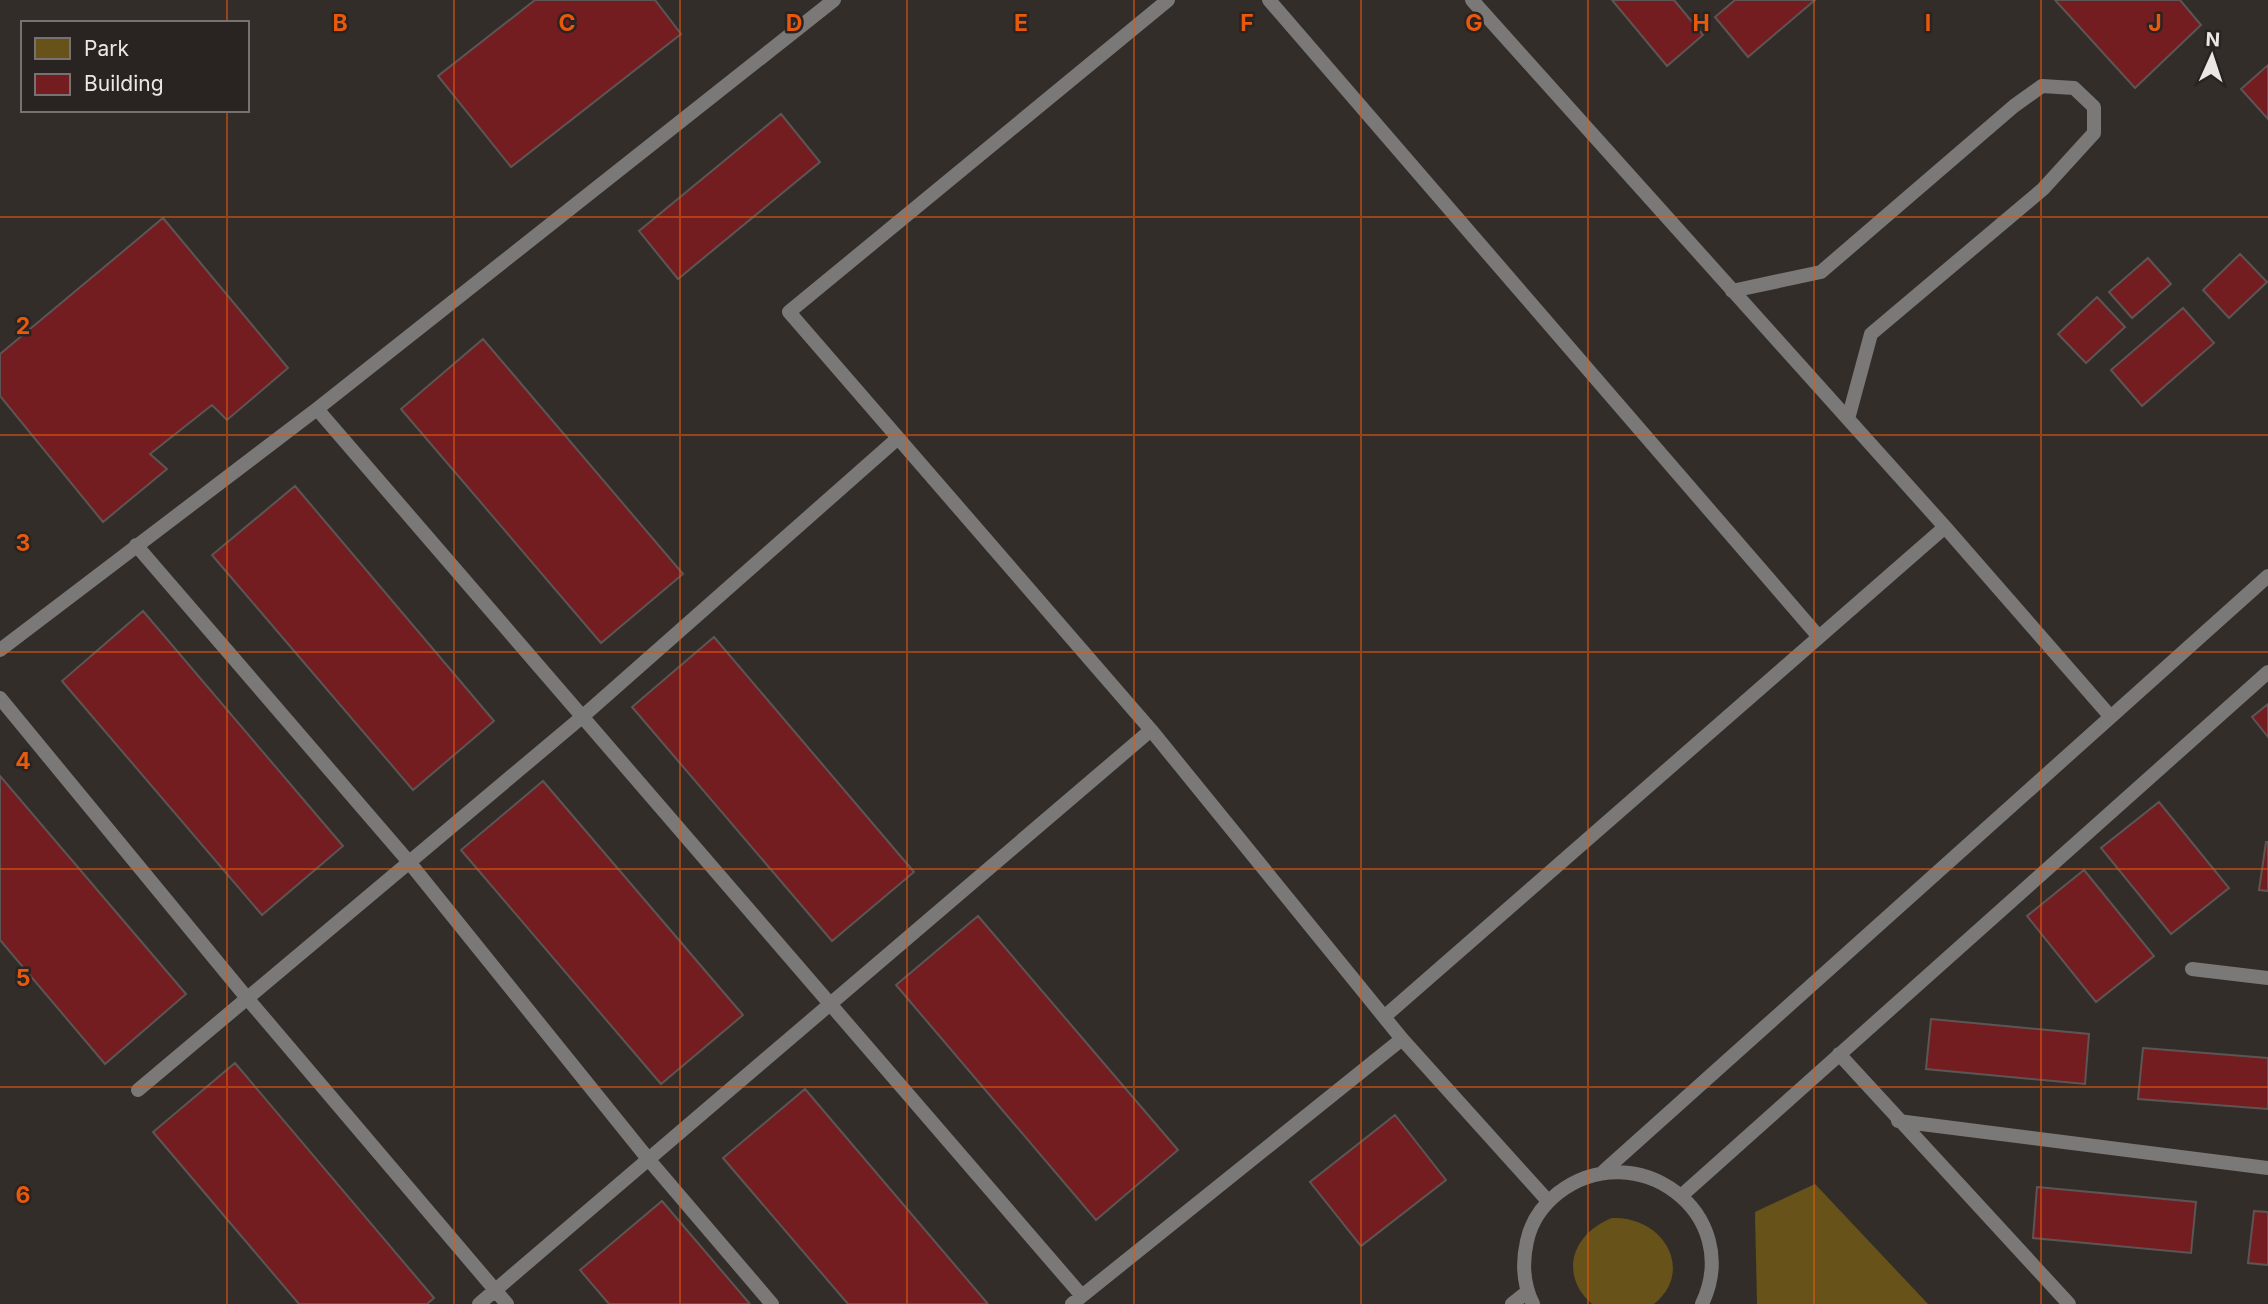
<svg xmlns="http://www.w3.org/2000/svg" width="2268" height="1304" viewBox="0 0 2268 1304" font-family="Inter,sans-serif">
	<rect width="100%" height="100%" fill="#332d2a"/>
	<path fill="#675319" d="M1815,1184L1928,1304H1757L1755,1212Z
		M1612,1218C1664,1216 1695,1271 1654,1304H1592C1558,1274 1573,1233 1612,1218Z"/>
	<path fill="#741d20" stroke="#5c5554" stroke-width="2" d="M535,0H655L681,34L511,167L438,76Z
		M1612,0H1674L1703,35L1667,66Z
		M1735,0H1815L1748,57L1715,17Z
		M2055,0H2180L2201,25L2135,88Z
		M2268,65V119L2241,89Z
		M781,114L820,162L678,279L639,231Z
		M163,218L288,368L227,420L212,405L150,454L167,469L103,522L0,396V354Z
		M2240,254L2267,282L2229,318L2203,290Z
		M2148,258L2171,284L2132,318L2109,292Z
		M2097,297L2125,327L2086,363L2058,334Z
		M2183,308L2214,343L2142,406L2111,370Z
		M483,339L683,574L601,643L401,409Z
		M295,486L494,721L413,790L212,555Z
		M143,611L343,846L262,915L62,681Z
		M714,637L914,872L832,941L632,707Z
		M2268,704V737L2252,717Z
		M0,776L186,994L105,1064L0,940Z
		M543,781L743,1015L661,1084L461,850Z
		M2159,802L2229,888L2171,934L2101,848Z
		M2266,842H2268V891L2259,890Z
		M2084,870L2154,956L2096,1002L2027,916Z
		M978,916L1178,1150L1096,1220L896,985Z
		M1931,1019L2089,1034L2085,1084L1926,1069Z
		M2143,1048L2268,1058V1109L2138,1099Z
		M235,1063L434,1298L427,1304H299L153,1132Z
		M805,1089L988,1304H848L723,1158Z
		M1395,1115L1446,1180L1361,1246L1310,1182Z
		M2037,1187L2196,1202L2191,1253L2033,1238Z
		M662,1201L750,1304H609L580,1270Z
		M2254,1211L2268,1212V1265L2248,1263Z"/>
	<g fill="none" stroke-linecap="round" stroke-linejoin="round">
		<path stroke="#7b7977" stroke-width="14" d="M1168,0L789,312L1151,730L1402,1039L1548,1201
			M1269,0L1819,637
			M1472,0L1945,527L2110,716
			M1732,291L1821,272L2014,106L2042,86L2074,88L2094,107V133L2043,189L1871,334L1848,419
			M317,409L1082,1296
			M136,545L409,862L649,1160L772,1304
			M0,650L317,409L834,0
			M0,698L247,998L507,1304
			M2192,969L2268,978
			M1384,1017L1945,527
			M1839,1054L2069,1304
			M138,1090L582,717L898,438
			M1898,1121L2268,1168
			M1604,1171L2268,576
			M1681,1196L2268,672
			M479,1304L1151,730
			M1072,1304L1402,1039
			M1512,1304L1527,1292
			M1533,1304C1523,1284 1522,1263 1527,1241C1531,1222 1543,1205 1558,1193C1636,1133 1745,1213 1702,1304"/>
	</g>
	<path fill="none" stroke="#e8590c" stroke-width="2" stroke-opacity="0.55" d="M227,0V23M454,0V1304M680,0V1304M907,0V1304M1134,0V1304M1361,0V1304M1588,0V1304M1814,0V1304M2041,0V1304M227,110V1304M0,217H2268M0,435H2268M0,652H2268M0,869H2268M0,1087H2268"/>
	<g font-size="23" text-anchor="middle" font-weight="bold" fill="#e8590c" stroke="#292321" stroke-width="5" stroke-linejoin="round" paint-order="stroke">
		<text x="340" y="31">B</text>
		<text x="567" y="31">C</text>
		<text x="794" y="31">D</text>
		<text x="1021" y="31">E</text>
		<text x="1247" y="31">F</text>
		<text x="1474" y="31">G</text>
		<text x="1701" y="31">H</text>
		<text x="1928" y="31">I</text>
		<text x="2155" y="31">J</text>
		<text x="23" y="334">2</text>
		<text x="23" y="551">3</text>
		<text x="23" y="769">4</text>
		<text x="23" y="986">5</text>
		<text x="23" y="1203">6</text>
	</g>
	<rect x="21" y="21" width="228" height="91" fill="#292321" stroke="#77716f" stroke-width="2"/>
	<rect x="35" y="38" width="35" height="21" fill="#675319" stroke="#77716f" stroke-width="2"/>
	<text x="84" y="56" font-size="21" fill="#ebe7e5">Park</text>
	<rect x="35" y="74" width="35" height="21" fill="#741d20" stroke="#77716f" stroke-width="2"/>
	<text x="84" y="91" font-size="21" fill="#ebe7e5">Building</text>
	<g transform="translate(2212 56) rotate(3)" stroke="#292321" stroke-width="5" paint-order="stroke">
	<path d="M0-5L12 26L0 18L-12 26Z" fill="#ebe7e5"/>
	<text y="-10" font-size="19" font-weight="bold" text-anchor="middle" fill="#ebe7e5">N</text>
	</g>
</svg>
